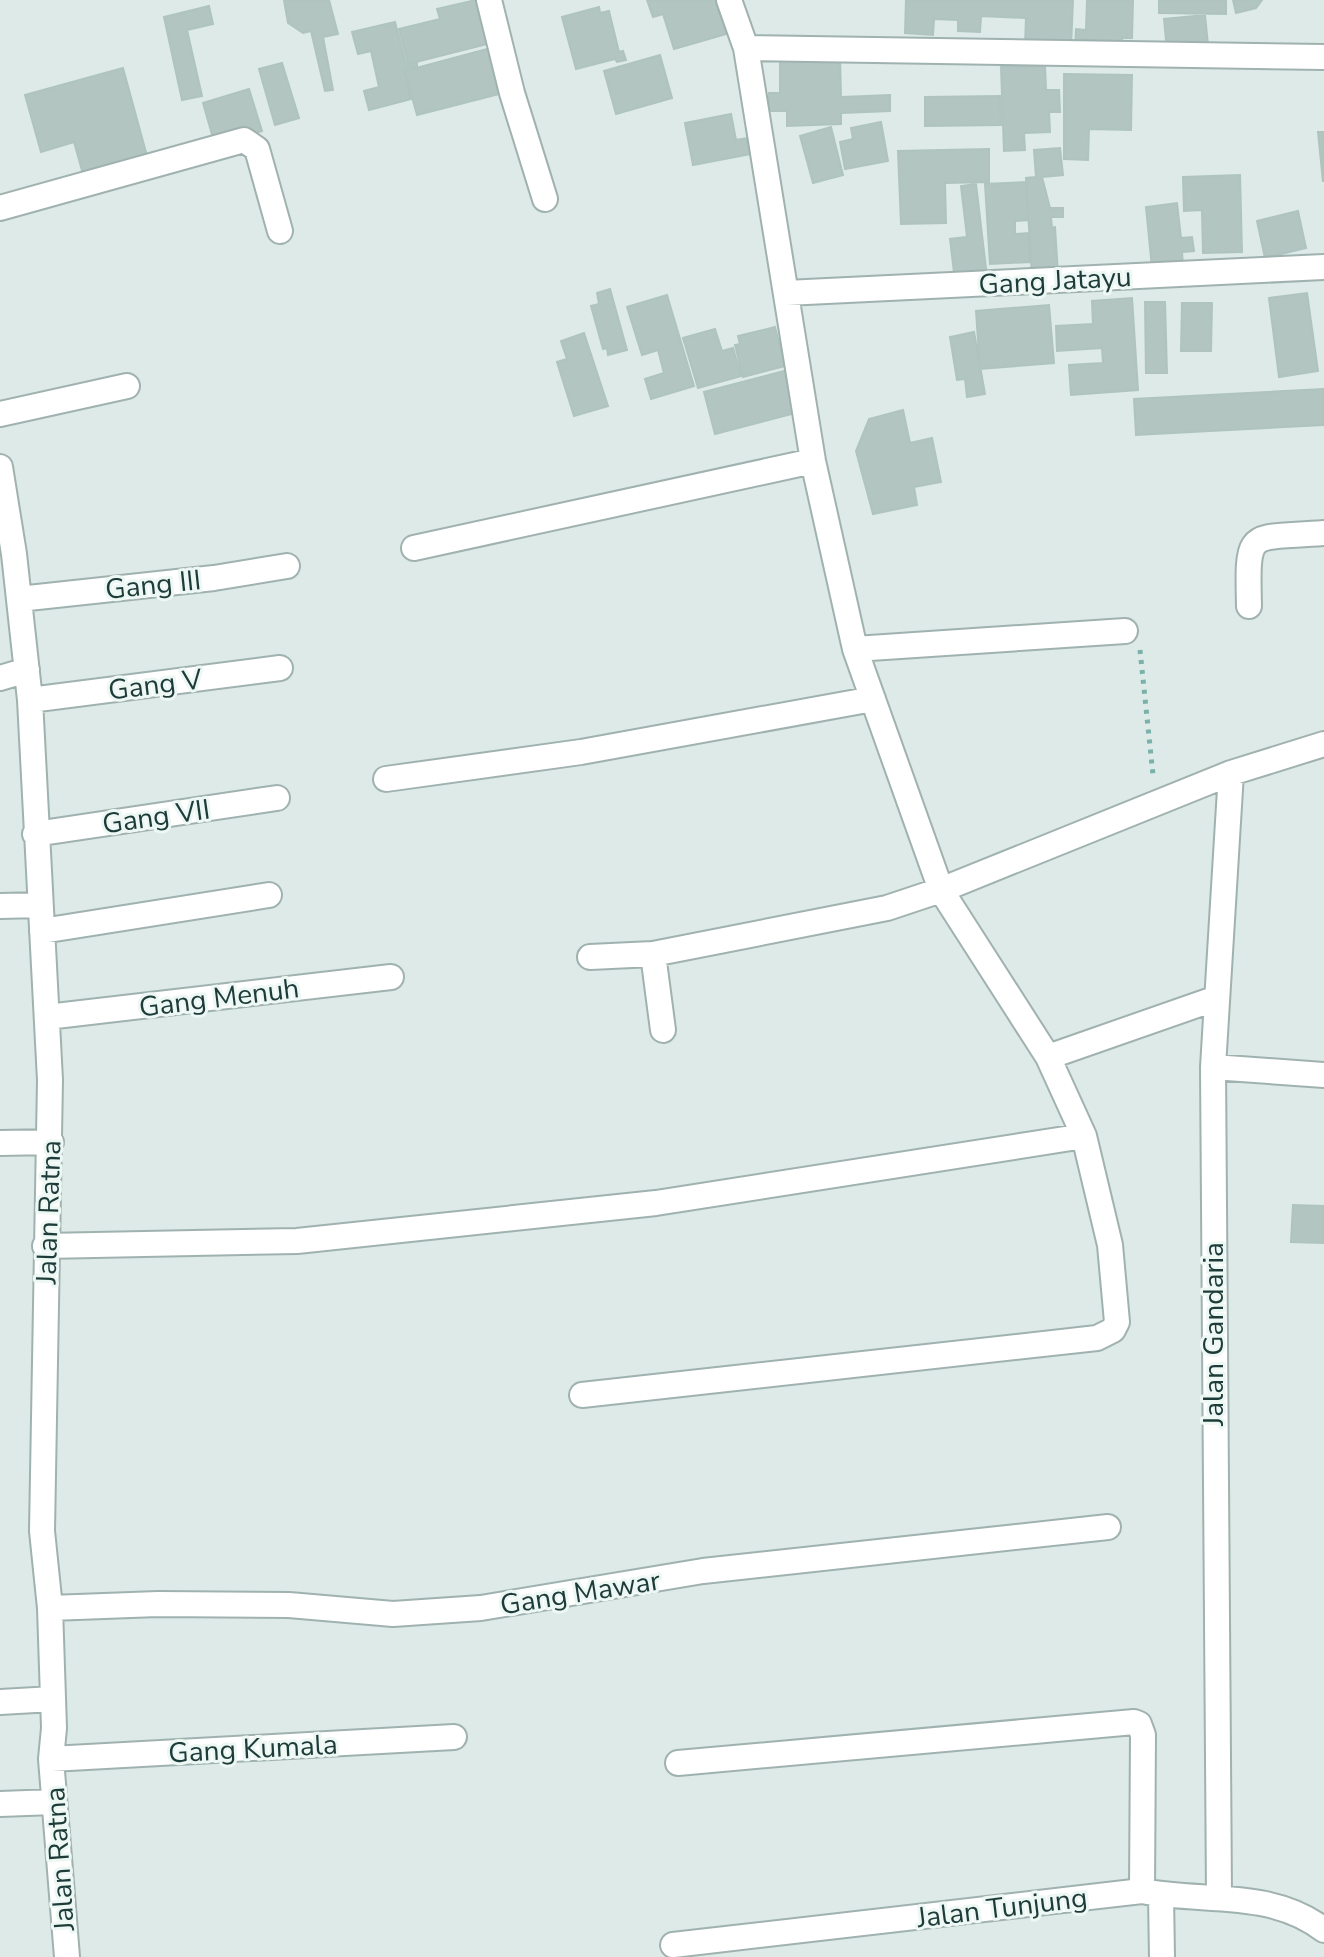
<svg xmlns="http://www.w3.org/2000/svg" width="1324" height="1957" viewBox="0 0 1324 1957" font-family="'Nunito Sans',sans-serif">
	<rect width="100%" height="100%" fill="#ddeae7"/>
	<path fill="#b2c5c0" stroke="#afc4bf" stroke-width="2" d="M284,0H329L338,34L323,37L333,90L325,91L311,31L303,33L288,23Z
		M476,0L478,10L486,7L495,42L408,64L399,29L440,19L437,9Z
		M647,0H715L726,34L674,49L663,14L653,17Z
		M906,0H1073L1071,47L1025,45L1026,18L981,16L980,32L958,31V20L934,19L933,35L905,33Z
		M1087,0H1133L1132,38H1122V50L1075,49L1076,29L1086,30Z
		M1159,0H1226V14L1159,13Z
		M1233,0H1262L1256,8L1236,13Z
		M209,6L213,24L187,30L202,96L182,100L164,17Z
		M599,7L600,13L609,11L619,52L623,51L626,60L617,62L615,59L576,69L562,17Z
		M1205,15L1208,45L1167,50L1164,19Z
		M395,22L406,65L417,62V66L404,70L411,99L369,110L364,91L379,87L371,51L358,54L352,32Z
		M491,48L503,93L417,115L405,71Z
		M660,55L672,98L616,114L604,71Z
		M840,56L841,97L890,95V111L841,113V124L787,126V111H769V93H780V57Z
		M282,63L299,118L275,125L259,69Z
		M1045,66L1046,90H1059L1060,112H1049L1050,132L1024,133L1025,150L1004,151L1001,67Z
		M123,68L147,156L83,174L74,142L41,152L25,95Z
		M1064,74L1132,75L1131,130L1089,129L1088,160L1064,159Z
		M249,89L262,131L215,145L203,103Z
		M1000,96L1001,125L925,126V97Z
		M731,114L736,140L748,138L751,154L693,165L685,123Z
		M881,122L888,161L845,169L840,142L853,139L851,128Z
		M831,127L843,175L813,183L800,136Z
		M1318,132H1324L1323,182Z
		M1060,148L1063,175L1042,177L1050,208H1063V217H1051L1052,228L1055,227L1058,274L1032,276L1026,178L1036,177L1034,150Z
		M989,149V182L945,183L946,223L901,224L898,151Z
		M1240,175L1242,252L1203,253L1202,210L1184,211L1183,177Z
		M1026,182L1028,220L1015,221V234L1028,233L1030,262L990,264L985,184Z
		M976,184L987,277L955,281L950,239L967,237L961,186Z
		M1177,203L1181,238L1192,237L1194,251L1182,252L1183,265L1152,268L1146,207Z
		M1298,211L1306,248L1265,258L1257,221Z
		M610,289L627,350L608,355L607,348L603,349L591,306L599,304L597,293Z
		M1307,293L1318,371L1279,377L1269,298Z
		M667,295L694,386L651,399L645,379L664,373L658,350L642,355L627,307Z
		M1132,298L1138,390L1071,395L1069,365L1103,363L1102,348L1057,351L1056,326L1093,324L1092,301Z
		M1145,302H1165L1167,373H1146Z
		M1182,303H1212L1211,351H1181Z
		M1049,305L1054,363L980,369L976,311Z
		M775,327L785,366L743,377L735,345L740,344L738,336Z
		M715,329L722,351L733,348L741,376L698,388L683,338Z
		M974,332L985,394L967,397L965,379L957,380L950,337Z
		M584,333L608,406L574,416L557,362L567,359L561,341Z
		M788,370L799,412L715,434L704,392Z
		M1324,389V425L1136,435L1134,399Z
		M903,410L910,443L932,438L941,482L914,487L917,505L873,514L856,451L869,419Z
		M1293,1205L1324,1206V1243L1291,1242Z"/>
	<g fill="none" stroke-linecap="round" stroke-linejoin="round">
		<g stroke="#a0b2af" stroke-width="28">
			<path id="minor" d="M489,0L512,93L545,199
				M746,48L1324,57
				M0,208L244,140L257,149L280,231
				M786,293L1324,267
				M0,414L127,386
				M0,467L14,554L30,700L50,1080L42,1531L50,1608L54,1728L51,1759L67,1957
				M414,548L813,461
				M19,599L214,578L287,566
				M1249,606C1247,526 1248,539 1324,533
				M855,649L1125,631
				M0,678L27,670
				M30,700L280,668
				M386,779L581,752L873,699
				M35,834L277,798
				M0,906L40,905
				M42,931L269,895
				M653,954L663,1030
				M590,957L653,954L887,908L941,890L1231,773L1324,744
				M47,1017L391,977
				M1048,1057L1214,999
				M1213,1067L1324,1075
				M0,1143L51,1142
				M45,1246L297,1241L656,1203L1084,1136
				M582,1395L1097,1338L1113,1330L1117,1322L1110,1245L1084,1136L1048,1057L941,890L855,649L813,461L746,48L729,0
				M50,1608L158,1604L289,1605L393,1614L481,1608L703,1571L1108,1527
				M0,1702L53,1699
				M51,1759L454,1737
				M678,1763L1134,1722L1139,1724L1143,1735L1142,1891
				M0,1804L54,1802
				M1161,1895L1162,1957
				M1219,1895L1213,1067L1231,773
				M673,1945L1142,1891C1203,1903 1271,1889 1324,1930"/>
		</g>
		<path stroke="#7ab1aa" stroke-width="5" stroke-dasharray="4 6" stroke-linecap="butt" d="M1140,650L1153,775"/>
		<use href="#minor" stroke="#fff" stroke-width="24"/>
	</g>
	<g text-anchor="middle" stroke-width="6" stroke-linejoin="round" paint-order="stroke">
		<g font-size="28" fill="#1d3b38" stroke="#edf7f4">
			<text transform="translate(1055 280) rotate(-3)" y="10">Gang Jatayu</text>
			<text transform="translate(153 584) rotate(-6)" y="10">Gang III</text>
			<text transform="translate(155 684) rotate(-7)" y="10">Gang V</text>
			<text transform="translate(156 816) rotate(-8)" y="10">Gang VII</text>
			<text transform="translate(219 997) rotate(-7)" y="10">Gang Menuh</text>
			<text transform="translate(48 1212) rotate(-88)" y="10">Jalan Ratna</text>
			<text transform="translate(1213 1334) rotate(-90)" y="10">Jalan Gandaria</text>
			<text transform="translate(580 1592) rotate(-9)" y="10">Gang Mawar</text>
			<text transform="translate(253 1748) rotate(-3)" y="10">Gang Kumala</text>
			<text transform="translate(59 1859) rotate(-94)" y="10">Jalan Ratna</text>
			<text transform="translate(1002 1907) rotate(-7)" y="10">Jalan Tunjung</text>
		</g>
	</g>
</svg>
